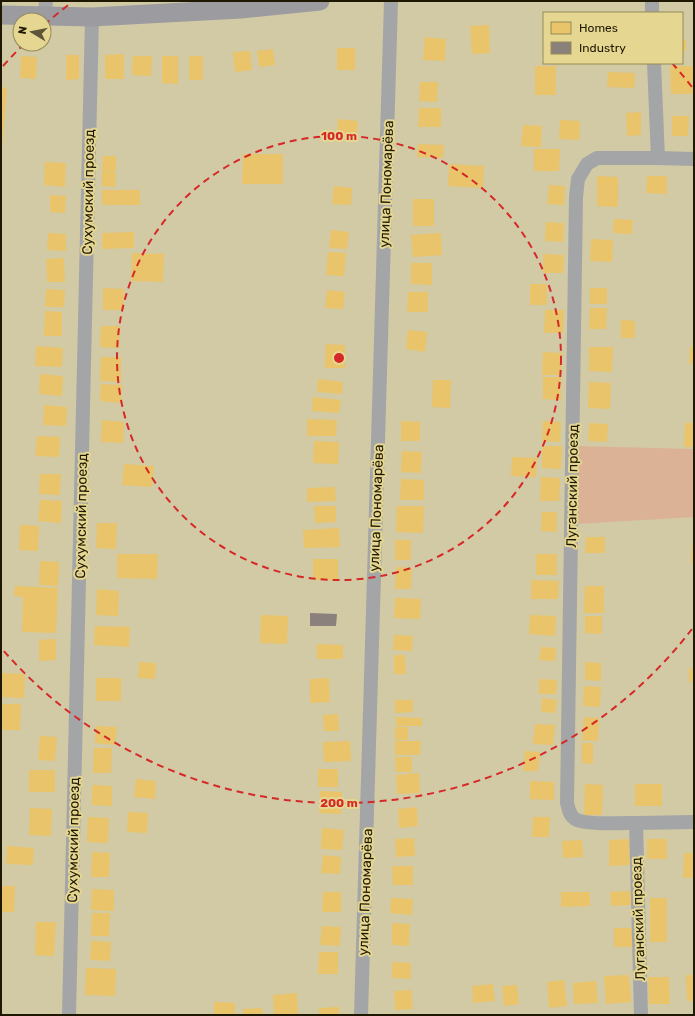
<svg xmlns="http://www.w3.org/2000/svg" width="695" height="1016" viewBox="0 0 695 1016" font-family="Rubik,sans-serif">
	<rect width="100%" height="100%" fill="#d2caa4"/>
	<path fill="#dbb295" d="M576,446L694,449V517L576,524Z"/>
	<path fill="#e9c46a" d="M489,25L490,53L472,54L470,26Z
		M425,37L446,39L445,61L423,60Z
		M682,40H686V51H682Z
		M337,48H355V70H337Z
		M273,49L275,65L259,67L257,51Z
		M250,51L252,70L235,72L233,52Z
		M124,54V79H105V55Z
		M66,55H79V79L66,80Z
		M21,56L37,57L36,79L20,78Z
		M133,56H152L151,76L132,75Z
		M162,56H178V84L162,83Z
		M189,56H203V80H189Z
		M535,66H556V95H535Z
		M670,66H693V94H671Z
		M608,72L635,73L634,88L607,87Z
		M420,82H438L437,102L419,101Z
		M1,87L7,88L2,150H1Z
		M419,108H441V127H418Z
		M641,112V135L627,136L626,113Z
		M672,116H689L688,136H672Z
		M338,119L358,121L357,135L337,133Z
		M560,120L580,121L579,140L559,139Z
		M523,125L542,126L541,147L521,146Z
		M418,144L444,145L443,158L417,157Z
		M534,149H560L559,171H534Z
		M243,154H283V184H242Z
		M103,156H116V171H102Z
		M45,162L66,163L65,187L44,185Z
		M449,164L484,166L483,188L448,186Z
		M102,171L116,172L115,187L102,186Z
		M597,176L618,177V207L597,206Z
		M647,176H667V194L646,193Z
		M549,185L565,186L564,205L547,204Z
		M334,186L352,188L351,205L332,204Z
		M102,190H140V205H102Z
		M50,195L66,196L65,213L50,212Z
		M413,199H434V226H413Z
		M614,219L633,220L632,234L613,233Z
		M546,222L564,223L563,242L545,241Z
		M331,230L349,232L347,249L329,248Z
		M134,232V248L102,249V233Z
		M48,233L66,234V251L47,250Z
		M441,233L442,255L413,257L411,235Z
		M591,239L613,240L612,262L590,261Z
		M328,252L346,253L344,276L326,275Z
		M132,253L164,254L163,282L131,281Z
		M543,254L564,255L563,273H543Z
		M64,258L65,282H47L46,259Z
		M411,263H432V285L411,284Z
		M530,284H547V305H530Z
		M103,288L124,289L123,310H103Z
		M590,288H607V304H590Z
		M46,289L65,290L64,307H45Z
		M327,290L345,292L343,309L325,308Z
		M408,292H428V312H407Z
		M590,308H607L606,329H589Z
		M545,310H564L563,333H544Z
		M45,311L62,312V336H44Z
		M621,320L635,321V338H621Z
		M101,326H120L119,348L100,347Z
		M408,330L427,332L425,352L406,349Z
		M326,344L345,345V368H325Z
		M36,346L63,348L62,367L35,366Z
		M589,347H613L612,372L589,371Z
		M690,347H694V364H689Z
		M543,352L562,353L561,375H542Z
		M101,357H121V382L100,381Z
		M40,374L63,376L62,396L39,394Z
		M543,377H561V400L543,399Z
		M318,379L343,382L342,394L317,392Z
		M433,380H451L450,408L432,407Z
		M589,382L611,383L610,409L588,408Z
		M101,384L122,385L121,403L100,401Z
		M313,397L341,400L339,413L312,411Z
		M44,405L67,407L66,426L43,425Z
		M307,419L337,420L336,436H307Z
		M102,420L124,422L123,443L101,442Z
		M401,421L420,422V441H401Z
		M543,421L561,422L560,442L542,441Z
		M589,423L608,424L607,442L588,441Z
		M685,423H694V447H684Z
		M37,436L60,437L59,457L35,456Z
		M314,441L339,442L338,464L313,463Z
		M542,446H562L561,469L542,468Z
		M402,451L422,452L421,473L401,472Z
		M512,457L537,458L536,477L511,476Z
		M124,464L154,466L152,487L122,485Z
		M40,474H61L60,495L39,494Z
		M541,477L560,478L559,501H540Z
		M401,479L424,480V500H400Z
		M335,487L336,501L307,502V488Z
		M40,500L62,501L61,523L38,521Z
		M314,506H336V522L315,523Z
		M397,506H424L423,533L396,532Z
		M542,512H557V532L541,531Z
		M97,523H117L116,549L96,548Z
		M20,525L39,526L38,551L19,550Z
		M339,528L340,547L304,548L303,530Z
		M586,537H605V553H585Z
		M395,540H411V560H395Z
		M692,544H694V564H691Z
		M117,554H158L157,579L117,578Z
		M536,554H557V575H536Z
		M313,559H338V580H313Z
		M40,561L59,562L58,586L39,585Z
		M396,567L412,568L411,589H395Z
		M531,580L559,581L558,599H531Z
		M15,586L58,588L56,633L22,632L23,597L14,596Z
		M585,586H604V613H584Z
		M97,589L119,591L118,616L96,615Z
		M395,598L421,599L420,619L394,618Z
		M261,615L288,616L287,644L260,643Z
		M530,615L556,616L555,636L529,634Z
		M585,616H602V634L585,633Z
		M95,626L130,627L129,647L94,645Z
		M394,635L413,636L412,651L393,650Z
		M56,639V660L39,661V640Z
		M317,644L343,645V659H317Z
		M541,647L556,648L555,661L539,660Z
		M394,655H405L406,674H394Z
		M139,662L156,663L155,679L138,678Z
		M585,662L601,663V681L585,680Z
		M689,668H694V682H689Z
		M1,673L25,674L24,698L1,697Z
		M96,678H121V701H96Z
		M329,678L330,702L310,703V679Z
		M539,679L557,680L556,694H539Z
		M584,686L601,687L600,707L583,706Z
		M542,698L557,700L555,713L541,712Z
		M395,700H413V712L395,713Z
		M1,704H21L20,730H1Z
		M338,714L339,731H324L323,715Z
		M396,717L422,718V726H396Z
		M584,717L599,718L598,741L582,740Z
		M535,724L555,725L553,745L533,744Z
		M96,726L117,727L115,745L95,743Z
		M395,727H408V740H395Z
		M40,736L57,737L55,761L38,760Z
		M350,741L351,761L324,762L323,742Z
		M395,741H421L420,755H395Z
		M582,743H593V764L582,763Z
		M94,748H112L111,773H93Z
		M525,751L540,752L538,771H523Z
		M395,757H412V772H396Z
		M318,769H338V787H318Z
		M29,770H55V792H29Z
		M419,773L420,793L397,794L396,775Z
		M136,779L156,781L155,799L134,797Z
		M530,781L554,782V800L530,799Z
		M585,784L603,785L602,815H584Z
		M635,784H662V806H635Z
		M92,785L112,786V806L92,805Z
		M320,791L342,792L341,814L319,813Z
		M417,807L418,826L399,828L398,809Z
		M30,808L52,809L51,836L29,835Z
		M128,812L148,813L147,833L127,832Z
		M88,817L109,818L108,843L87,842Z
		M533,817H550L549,837H532Z
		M322,828L344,830L342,850L321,849Z
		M414,838L415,856L396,857L395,839Z
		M629,839L630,865L609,866V840Z
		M647,839H667V859H647Z
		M582,840L583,857L563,858L562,841Z
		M7,846L34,848L33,865L6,864Z
		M92,852L110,853L109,877H91Z
		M684,853H694V878H683Z
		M323,855L341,857L340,874L321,873Z
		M392,866H413V885H393Z
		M1,886H15L14,912H1Z
		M92,889L114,890V911L91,910Z
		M632,891V905L611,906L610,892Z
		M323,892H341V912H322Z
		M561,892H590V906L561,907Z
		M391,898L413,899L412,915L390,913Z
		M650,898H667V942H650Z
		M92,913H110L109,936H91Z
		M36,922H56L54,956L35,955Z
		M392,923L410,924L409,946L392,945Z
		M322,926L341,927L340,946L320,945Z
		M614,928H632L633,947H614Z
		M91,941L111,942L110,961L90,960Z
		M319,952H338V974H318Z
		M392,962L411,963V979L392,978Z
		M86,968L116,969L115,996L85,995Z
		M629,975L631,1002L606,1004L604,976Z
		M686,975H694V1001H687Z
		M648,977H669L670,1004H649Z
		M564,980L567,1006L549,1008L547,982Z
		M596,981L598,1003L574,1004L573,983Z
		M493,984L495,1001L473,1003L472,986Z
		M517,985L519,1004L504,1006L502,986Z
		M411,990L413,1009L395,1010L394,991Z
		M297,993L298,1015H274L273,995Z
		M214,1002L235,1003V1015H214Z
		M339,1007V1015H319V1008Z
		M262,1008L263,1015H243V1009Z"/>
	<path fill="#8a817c" d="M310,613L337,614L336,626H310Z"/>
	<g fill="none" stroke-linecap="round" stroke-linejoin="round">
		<path stroke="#a4a5a7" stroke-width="14" d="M652,1V13
			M45,16L46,1
			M654,63L658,158L694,159
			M636,823L694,822
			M69,1015L92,17
			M361,1015L391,1
			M641,1015L636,823C623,823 584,825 575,819C569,815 569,809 567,803L576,197L578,179L587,164L597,158H658"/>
		<path stroke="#9b9ba0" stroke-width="19" d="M1,15L92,17L241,9L320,1"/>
	</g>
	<g fill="none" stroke="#d62828" stroke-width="2" stroke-dasharray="7 5">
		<circle cx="339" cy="358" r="222"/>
		<path d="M692 629A445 445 0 0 1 3 650M3 66A445 445 0 0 1 22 46M44 25A445 445 0 0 1 71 3M672 63A445 445 0 0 1 692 87"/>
	</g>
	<g text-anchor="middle" stroke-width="4" stroke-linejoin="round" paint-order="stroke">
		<g font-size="14" fill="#1e1800" stroke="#e5d791">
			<text transform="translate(386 184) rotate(-88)" y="5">улица Пономарёва</text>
			<text transform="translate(88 192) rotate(-89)" y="5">Сухумский проезд</text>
			<text transform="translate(572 486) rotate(-89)" y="5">Луганский проезд</text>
			<text transform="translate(376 508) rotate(-88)" y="5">улица Пономарёва</text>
			<text transform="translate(81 516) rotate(-89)" y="5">Сухумский проезд</text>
			<text transform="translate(73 840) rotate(-89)" y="5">Сухумский проезд</text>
			<text transform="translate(365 892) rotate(-88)" y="5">улица Пономарёва</text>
			<text transform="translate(638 919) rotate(-92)" y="5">Луганский проезд</text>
		</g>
	</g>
	<circle cx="339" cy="358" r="6" fill="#d62828" stroke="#e5d791" stroke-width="2"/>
	<g font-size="12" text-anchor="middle" font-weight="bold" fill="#d62828" stroke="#e5d791" stroke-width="4" stroke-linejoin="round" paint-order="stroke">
		<text x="339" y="140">100 m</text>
		<text x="339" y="807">200 m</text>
	</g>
	<rect width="695" height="1016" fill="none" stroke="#1e1800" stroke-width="4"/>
	<rect x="543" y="12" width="140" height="52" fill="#e5d791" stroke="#958b57"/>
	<rect x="551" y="22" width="20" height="12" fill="#e9c46a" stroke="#958b57"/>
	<text x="579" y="32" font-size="12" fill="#1e1800">Homes</text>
	<rect x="551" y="42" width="20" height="12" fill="#8a817c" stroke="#958b57"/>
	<text x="579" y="52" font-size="12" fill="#1e1800">Industry</text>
	<g transform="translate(32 32) rotate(280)"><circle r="19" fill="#e5d791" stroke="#958b57"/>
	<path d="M0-3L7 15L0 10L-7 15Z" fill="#5d5639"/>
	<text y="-6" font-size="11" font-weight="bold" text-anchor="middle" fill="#1e1800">N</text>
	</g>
</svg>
